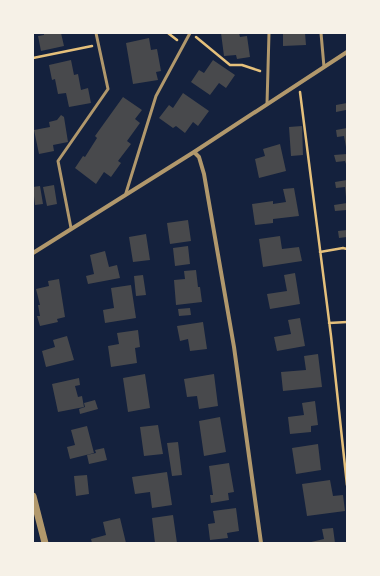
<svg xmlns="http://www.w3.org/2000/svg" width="380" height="576" viewBox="0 0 380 576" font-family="Barlow,sans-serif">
	<rect width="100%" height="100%" fill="#14213d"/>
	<path fill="#48494c" d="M44,33H61L64,46L41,51L38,36L44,35Z
		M221,33H239L240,37L247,36L250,57L237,59L236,55L224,56Z
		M283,33H305L306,45L283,46Z
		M149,38L151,50L157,49L161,71L156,72L158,80L133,84L126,43Z
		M71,60L74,75L78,74L81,90L88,88L91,103L69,107L66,93L58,94L55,79L52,80L49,65Z
		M213,60L235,75L226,88L219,83L210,95L191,82L199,70L204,73Z
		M183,93L209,111L198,126L193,122L185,133L176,126L173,128L159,118L169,105L173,108Z
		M123,97L142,110L135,119L140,123L127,141L131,144L118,161L121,163L111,177L104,172L96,184L75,168L83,156L85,157L97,138L95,136Z
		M347,103V113L346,110L336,112V105Z
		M61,115L64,117L68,142L53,145L54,151L39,154L34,130L50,127L49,122L57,120Z
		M302,126L303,155L291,156L289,127Z
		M347,128V147H346L344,136L337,137L336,130Z
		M280,144L286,171L259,178L255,159L265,156L263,149Z
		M347,154V167L345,161L336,162L334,155Z
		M347,180V197H346L345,187L336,188L335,182Z
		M54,185L57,204L47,206L43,187Z
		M40,186L43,204L35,205L33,187Z
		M294,188L299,216L273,219V223L255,225L252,204L273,201V204L286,202L283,189Z
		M347,203V210L335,211L334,205Z
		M188,220L191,241L170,244L167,223Z
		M347,230V237L339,238L338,231Z
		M146,234L150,260L133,262L129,237Z
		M280,236L282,249L299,247L302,261L263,267L259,239Z
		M188,246L190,264L175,266L173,248Z
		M105,251L109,267L117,265L120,278L88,284L86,276L94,274L90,255Z
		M196,270L198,287H200L202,302L176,305L174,280L185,279L184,271Z
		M295,273L300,304L270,309L267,294L287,291L284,275Z
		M143,275L146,295L136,296L134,276Z
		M59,279L65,317L57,319L58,322L40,326L37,316H40L38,305H40L36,289L49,286L48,281Z
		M131,285L136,318L105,323L103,310L114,308L111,288Z
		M190,308L191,315L179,316L178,309Z
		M300,318L305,346L277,351L274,337L291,334L288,320Z
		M203,322L207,349L190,351L188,339L180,341L177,326Z
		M138,330L140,347L135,348L137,363L111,367L108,346L119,344L117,333Z
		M67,336L74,360L46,367L42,351L55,347L53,340Z
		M318,354L322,387L283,391L281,372L306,370L304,356Z
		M145,374L150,408L128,412L123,378Z
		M214,374L218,406L199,409L197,396L187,397L184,379Z
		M79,378L80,385L75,386L78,397L82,396L84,407L58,412L52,384Z
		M95,400L98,409L80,414L79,409L85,407L84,403Z
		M315,401L318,425L311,426V432L290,434L288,417L304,415L302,403Z
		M220,417L226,452L204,456L199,421Z
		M158,425L163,454L144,456L140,427Z
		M87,426L94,453L70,459L67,447L75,445L71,430Z
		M178,442L182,475L172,476L167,443Z
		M318,444L321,470L296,474L292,448Z
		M104,448L107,460L89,464L87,455L96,453L95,450Z
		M229,463L234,492L228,493L229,500L211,503L210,495H213L209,466Z
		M167,472L172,505L152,508L150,492L135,494L132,477Z
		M87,475L89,494L76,496L74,476Z
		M330,480L333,496L343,495L345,511L307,516L302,484Z
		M236,508L239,531L227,533L228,538L210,540L208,524L215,523L213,511Z
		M173,515L177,543H155L152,518Z
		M120,518L126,543H92L91,539L106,535L103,522Z
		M333,528L335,543H307L324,539L322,529Z"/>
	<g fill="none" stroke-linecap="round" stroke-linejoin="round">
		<path stroke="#e5c07b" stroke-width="2.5" d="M168,33L177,40
			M196,37L230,65H242L260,71
			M33,58L92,46
			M300,92L331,336L347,485
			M320,252L343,248L347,249
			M329,323L347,322"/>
		<path stroke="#b1986c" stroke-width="3" d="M321,33L324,67
			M267,104L269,33
			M126,193L156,96L190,33
			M71,228L58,161L108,89L96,33"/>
		<path stroke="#b1986c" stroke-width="4" d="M194,152L199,157L204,174L234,347L261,543
			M33,253L194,152L347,52"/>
		<path stroke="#b1986c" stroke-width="7" d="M33,496L45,543"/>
	</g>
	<rect width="380" height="576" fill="none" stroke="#f6f1e7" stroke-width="68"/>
</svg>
